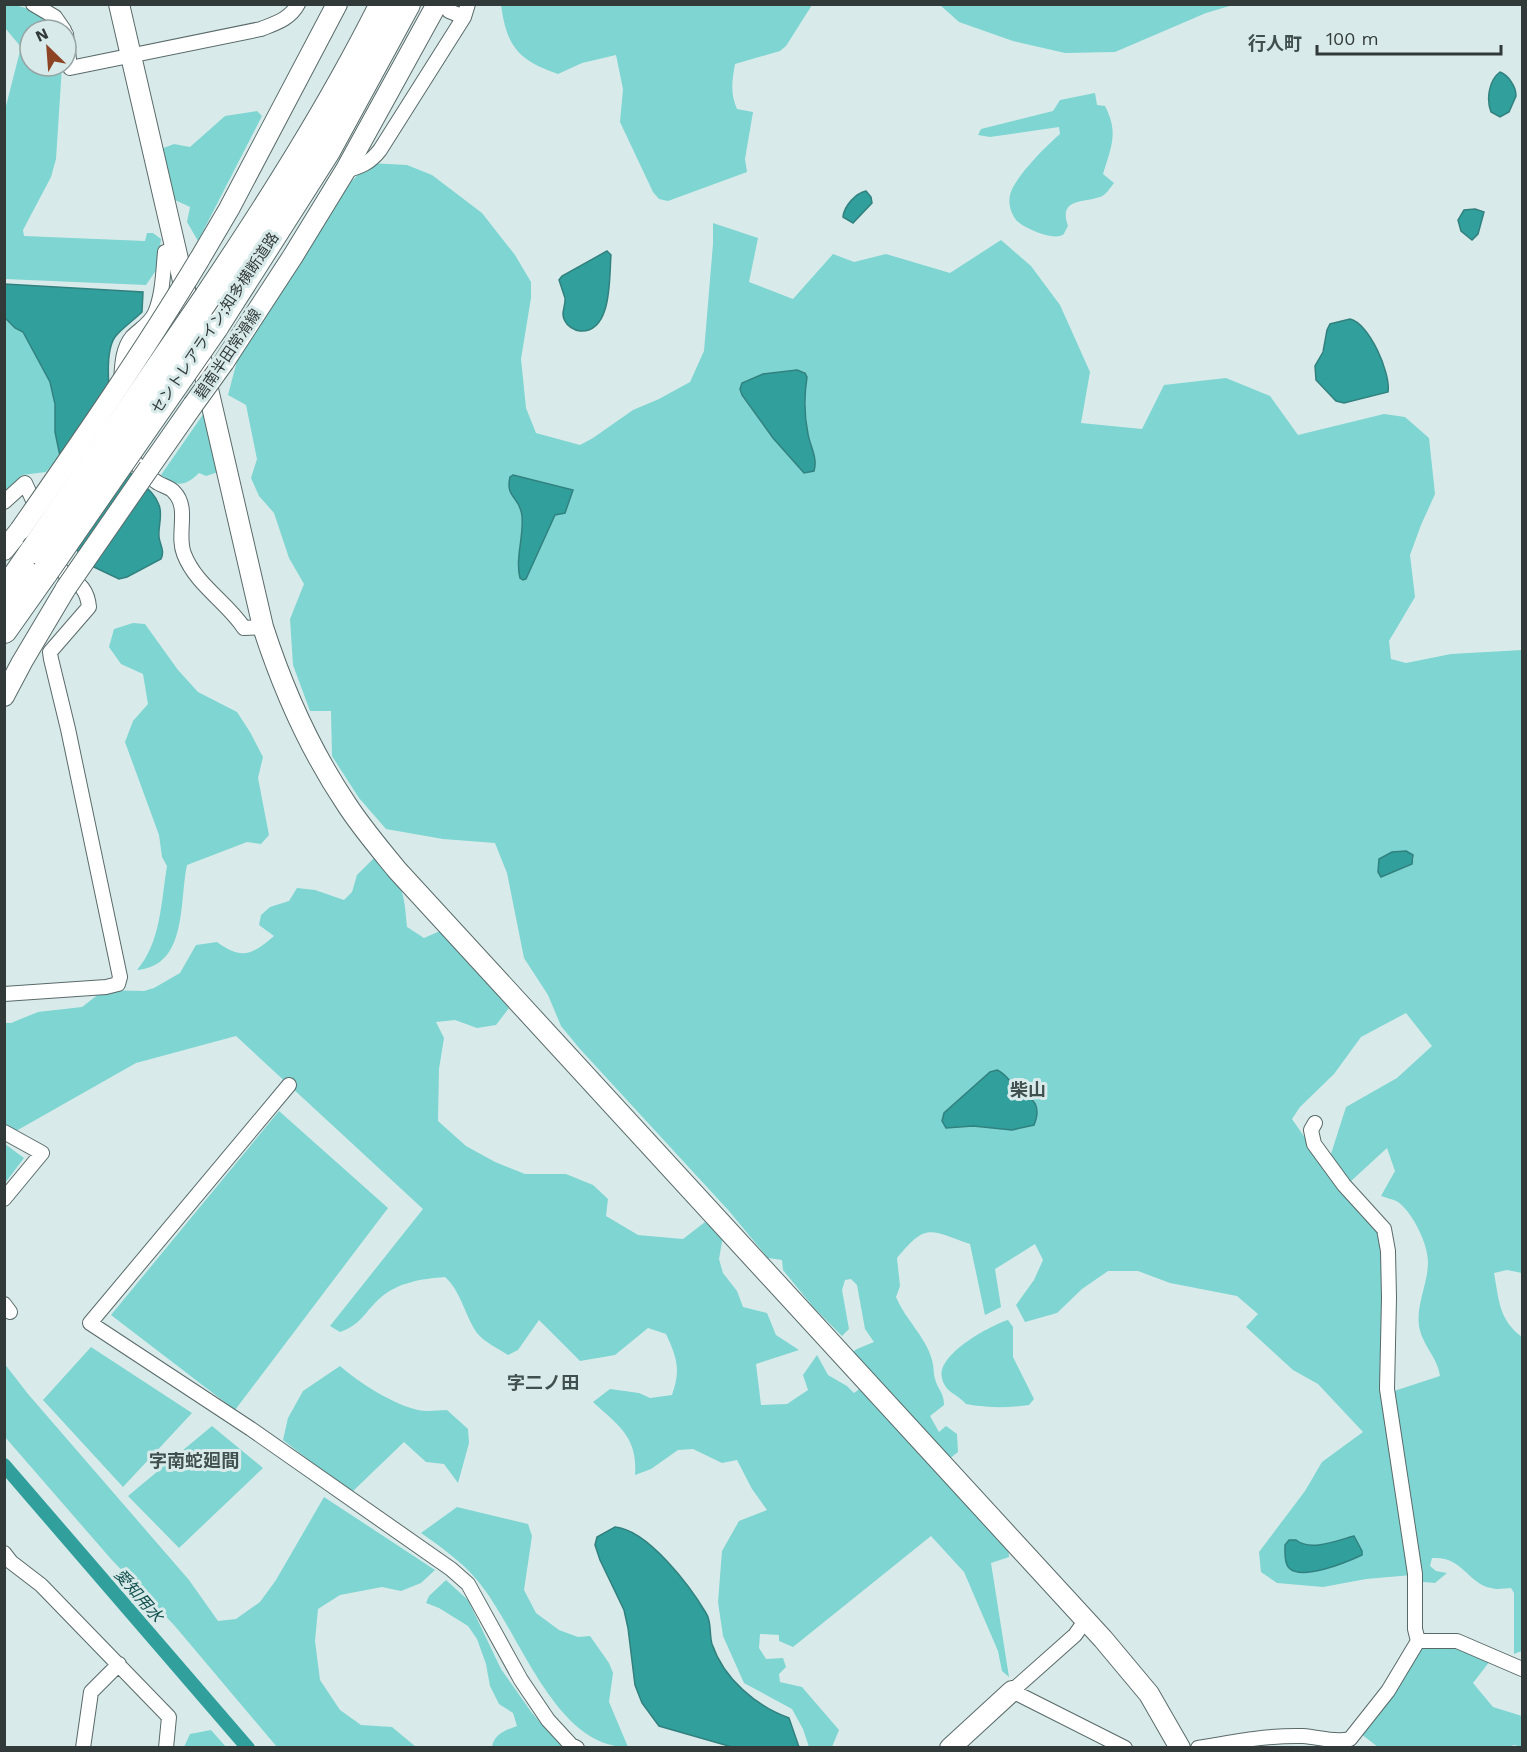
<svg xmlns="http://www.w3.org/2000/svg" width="1527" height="1752" viewBox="0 0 1527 1752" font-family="'Work Sans','Noto Sans JP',sans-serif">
	<rect width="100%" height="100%" fill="#d8ebea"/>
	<path fill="#7ed5d2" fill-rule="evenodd" d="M5,5C28,5 38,12 54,30H30V66H62L56,159L51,177L23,230L24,236L145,241L147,233H153L161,239L157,269L146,285L5,279V110L21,47L5,28Z
		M501,5H812L786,46L780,51L735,64C732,81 730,93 737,109L753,112L745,159L747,172L668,201L659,199L653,192L620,122L623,89L616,55L582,63L558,74C518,60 507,47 501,5Z
		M940,5H1233L1206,13L1115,52L1065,53L1013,41L959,22Z
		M1095,93L1097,105L1105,106C1119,133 1111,147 1103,174L1114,183C1110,188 1106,195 1100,197C1083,203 1058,198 1068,226C1068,226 1064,233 1064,234C1055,242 1024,228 1017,221C1011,214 1008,204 1010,195C1013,179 1047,145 1060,134L1059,127L990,137L978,135L981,129L1053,111L1060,100Z
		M257,111L262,116L198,241L187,222L190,207L175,200L161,149L174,144L190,147L225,116Z
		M369,163L407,165L432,175L482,213L515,255L531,282V298L521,359L526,408L536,433L580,445L593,438L633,410L659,399L690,382L704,351L713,244V223L758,238L749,282L793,299L833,254L854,262L886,254L950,273L1001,240L1031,266L1060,305L1090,372L1081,423L1142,429L1164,385L1226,378L1270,396L1298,435L1384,414L1405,417L1429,438L1435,494L1421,525L1410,555L1415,597L1389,641L1391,659L1406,663L1451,654L1522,650V1273L1507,1270L1494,1273C1499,1300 1499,1320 1522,1337V1651L1514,1654V1593L1511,1588C1505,1588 1497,1590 1491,1588C1467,1583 1463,1556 1432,1558L1430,1566L1436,1571L1447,1573L1435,1583L1423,1582L1420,1575L1391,1392L1440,1376C1438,1358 1422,1345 1419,1326C1416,1304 1428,1284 1428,1262C1428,1244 1413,1213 1398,1202C1393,1199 1386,1198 1381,1196L1395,1171L1387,1148L1350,1182L1330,1157L1346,1107L1397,1078L1432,1046L1406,1013L1361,1037L1334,1074L1300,1107L1292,1119L1337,1184L1382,1232L1385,1250L1382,1388L1412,1575L1366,1579L1323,1587L1277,1583L1261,1572L1259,1552L1305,1491L1322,1462L1363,1432L1318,1384L1293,1370L1246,1327L1258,1314L1237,1296L1170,1283L1138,1271H1108L1082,1289L1057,1313L1025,1322L1016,1305L1034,1280L1043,1260L1035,1244L995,1269L1001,1307L985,1315L970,1244C931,1231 927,1221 897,1258L900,1286L896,1297C905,1319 926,1337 932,1360C934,1366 933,1373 935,1379C938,1390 944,1392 944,1405L930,1416L939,1432L946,1426L957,1434L958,1452L949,1459L851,1353L857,1349L874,1342L865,1329L857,1285L851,1279L845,1280L842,1290L849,1329L842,1336L814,1308L783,1270L782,1260L768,1258L729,1211L580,1049L561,1026L548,995L524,958L507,873L495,843L443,839L386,829L359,798L332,756L331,711H310L293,665L290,619L304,584L289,558L274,513L259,496L251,478L257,459L246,405L228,395L237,361L350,183ZM797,370L805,372L807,377C804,396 804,415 808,434C810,446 818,458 814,470L804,473L773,438L742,395L740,389L742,383L763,374ZM513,475L573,490L565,513L555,515L526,579L523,580L520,578C515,558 524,537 522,516C520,496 505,498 510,477ZM1392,852L1410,853L1414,858L1412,864L1381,877L1378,872L1379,859Z
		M4,318L15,328L23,332C32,347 43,364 50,381C57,401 56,433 60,456L46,472L22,475L5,491Z
		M204,413L218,472L206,476L199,473C185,487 176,487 161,475Z
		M133,623L145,624L178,670L198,692L237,712L250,732L263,757L258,778L269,835L261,844L247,842L187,865C179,901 188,966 137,970C161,942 161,902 167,866L162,857L159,835L125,742L133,721L148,704L143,674L121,664L109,647L114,629Z
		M374,858C403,881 404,891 407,927L424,938L440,931L509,1008L496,1025L477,1028L455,1020L436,1022L444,1038L439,1069L438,1121L466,1146L495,1162L525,1174H566L593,1185L608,1199L606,1216L638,1235L683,1239L705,1222L723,1236L719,1259L723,1273L737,1291L743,1307L767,1313L776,1335L799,1350L756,1364L761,1405L787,1404L808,1390L803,1375L817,1355L828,1375L847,1386L854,1393L862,1387L1008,1546L1009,1557L991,1563L1009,1677L1002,1671L998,1651L964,1572L931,1536L793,1647L779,1641V1635L760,1634L759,1648L766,1659L783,1658L786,1667L779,1674L780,1682L802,1687L839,1730L832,1747H809L803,1729L792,1709L744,1683L723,1636L718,1602L722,1551L739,1521L767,1510L752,1489L737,1460L722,1463L693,1449L678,1450L651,1469L635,1475C638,1437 618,1425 593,1402L610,1389L639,1393L650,1398L672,1395C681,1369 677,1358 666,1334L648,1328L615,1355L580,1361L539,1320L518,1350L508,1355C499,1349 484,1342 477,1333C465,1316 461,1291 445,1277C421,1279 398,1282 379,1299C363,1314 362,1324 340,1332L330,1326L423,1209L236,1036L136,1063L16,1131L5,1124V1023H11L38,1012L82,1007L104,990L144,991L154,988L180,973L196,945L217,942C242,960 252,955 274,936L259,925L261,915L270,907L289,901L297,888L315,890L344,900L352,892L357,875Z
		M279,1111L388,1208L235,1410L111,1315Z
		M5,1144L24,1158L5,1183Z
		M1008,1320L1013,1327V1357L1034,1399L1029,1405C1007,1408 988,1408 966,1404C958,1394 945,1393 942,1378C936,1355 989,1326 1008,1320Z
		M91,1347L192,1413L123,1487L43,1400Z
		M4,1363L28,1394L189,1580L218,1621L236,1619L260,1602L276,1580L324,1497L435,1570L421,1583L401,1591L382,1587L340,1595L318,1609L315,1641L320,1680L340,1710L361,1725L392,1727L416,1747H277L174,1625L111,1559L5,1437Z
		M340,1366C358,1382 394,1405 418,1410C427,1412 438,1410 447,1410L468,1429L469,1443L458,1483L444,1464L426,1462L404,1442L351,1493L283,1440L288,1418L303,1391Z
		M212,1426L263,1468L179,1548L128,1496Z
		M457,1507L528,1524L532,1536L524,1590L536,1613L559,1630L578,1637L590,1636L609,1663L613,1673L609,1702L628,1747C554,1748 519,1629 477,1580C461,1561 441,1547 421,1533Z
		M446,1580L468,1600L501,1669L532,1713L562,1747H492C494,1734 506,1730 517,1726L513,1713L499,1704L490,1686L486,1664L477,1639L468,1626L439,1608L426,1603L429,1596Z
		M1431,1644L1451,1646L1490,1661L1473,1683L1493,1707L1522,1716V1747L1514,1745L1506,1748L1378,1747L1361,1734L1418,1648Z
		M211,1730L226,1747H184L190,1734Z"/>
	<path fill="#31a09d" stroke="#31817f" stroke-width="1.5" d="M1500,72C1508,75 1516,86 1516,96L1509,112L1500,117L1491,112C1486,99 1489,80 1500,72Z
		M866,191L871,197L872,203L853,223L843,217C844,206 856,193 866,191Z
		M1475,209L1484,212L1478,234L1472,240L1461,231L1458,220L1464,210Z
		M607,251L611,255C609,275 613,333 580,331C574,330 567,326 565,321C560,313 566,306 565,298C563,292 561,286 559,280L562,276Z
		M4,284L143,292L142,312C134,320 122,328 115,337C100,358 114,440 124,463C131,480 153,487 159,505C163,515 158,526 159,537C160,545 165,551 161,559L127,577L119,579L94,567L80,555L75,546L68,482L60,456L55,432V404L50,382L23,332L15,328L5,318Z
		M1350,319C1369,323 1391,373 1388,392L1344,403L1336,401L1316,380L1315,366L1323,352L1327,330L1330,324Z
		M797,370L805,373L807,377C804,396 804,415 808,434C810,446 818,458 814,471L804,473L773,438L742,395L740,389L742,383L763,374Z
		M513,475L573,490L565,513L555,515L526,579L523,580L520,578C515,558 524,537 522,516C520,496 505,498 510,477Z
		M1406,851L1413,855L1412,864L1381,877L1378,872L1379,859L1392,852Z
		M997,1070C1006,1074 1008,1080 1015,1086C1031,1098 1043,1103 1034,1125L1012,1130L973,1126L946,1128L942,1121L944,1113L990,1072Z
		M615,1527C648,1530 690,1586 706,1613C712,1622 709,1634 712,1644C724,1679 756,1706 789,1718L799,1747H732L659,1726L642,1703L635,1685L628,1628L624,1610L600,1560L595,1545L597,1537Z
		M1354,1536L1362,1551V1555C1347,1562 1302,1581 1289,1568C1284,1563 1285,1552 1285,1545L1289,1540H1296C1311,1552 1338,1540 1354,1536Z"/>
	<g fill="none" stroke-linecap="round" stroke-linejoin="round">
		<path stroke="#31a09d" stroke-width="14" d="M4,1465L248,1748"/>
		<g stroke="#596a69" stroke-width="16">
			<path id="street" d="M33,4L55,17L64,30
				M449,11L464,17
				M66,34L70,68L261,29C276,23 290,19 298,4
				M345,171C360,167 370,163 380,150L464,17L468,4
				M121,382C122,367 122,349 132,337C140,329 150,324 155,313C163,294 163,272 165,252L176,248
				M130,449C132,464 146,475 158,483C163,486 171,488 174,492C190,508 176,534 184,554C196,585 226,601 244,628L263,627
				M4,502L25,483L49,535
				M4,994L106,987L118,984L120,977L68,729L51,659L50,652L89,607C86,575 60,582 54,556
				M289,1085L90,1323L251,1429L451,1569L468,1584L521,1680L548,1720L571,1745L577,1748
				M4,1132L42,1153L4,1199
				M4,1304L10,1312
				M4,1553L11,1562L41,1585L169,1717L166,1748
				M1085,1621L1075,1635L1012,1691L1125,1748
				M1418,1641H1457L1522,1669
				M83,1748L91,1692L119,1664
				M1198,1748C1232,1742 1268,1735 1303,1736C1319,1737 1334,1743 1350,1739L1388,1691L1418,1641L1415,1629V1574L1387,1389L1389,1298L1388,1251L1384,1229L1344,1185L1314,1144L1311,1130L1315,1123"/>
		</g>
		<g stroke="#596a69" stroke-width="22">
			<path id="secondary" d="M119,4L263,627C283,689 310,750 347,805C362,828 380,849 397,870L1103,1639L1149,1694L1180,1748
				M199,260L229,209L337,4
				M224,362L293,256L345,171L437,4
				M149,468L193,405
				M4,550L20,530
				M4,696L22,662L66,588
				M950,1748L1012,1691"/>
		</g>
		<g stroke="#596a69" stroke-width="28">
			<path id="highway" d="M208,296C271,202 332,106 383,4
				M215,327L327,151L407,4
				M4,593L34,550
				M4,630L45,572"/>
		</g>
		<use href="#street" stroke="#fff" stroke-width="14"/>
		<use href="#secondary" stroke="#fff" stroke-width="20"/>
		<use href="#highway" stroke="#fff" stroke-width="26"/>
		<g stroke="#596a69" stroke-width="22" stroke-linecap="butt">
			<path id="secondary-bridge" d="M193,405L224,362
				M20,530C82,441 143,353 199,260
				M66,588L149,468"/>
		</g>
		<g stroke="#596a69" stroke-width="28" stroke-linecap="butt">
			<path id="highway-bridge" d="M34,550L208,296
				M45,572L215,327"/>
		</g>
		<use href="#secondary-bridge" stroke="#fff" stroke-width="20"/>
		<use href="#highway-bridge" stroke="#fff" stroke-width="26"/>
	</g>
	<g text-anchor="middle" stroke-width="6" stroke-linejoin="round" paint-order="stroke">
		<g font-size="15" fill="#323939" stroke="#d8ebea">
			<text transform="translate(215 323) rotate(-56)" y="5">セントレアライン;知多横断道路</text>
			<text transform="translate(228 354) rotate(-56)" y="5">碧南半田常滑線</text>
		</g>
		<g font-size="16" font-style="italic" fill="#104f4d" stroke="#d8ebea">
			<text transform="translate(139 1595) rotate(49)" y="6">愛知用水</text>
		</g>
		<g font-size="18" font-weight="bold" fill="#40504f" stroke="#d8ebea">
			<text x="1275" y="50">行人町</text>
			<text x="1028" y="1096">柴山</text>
			<text x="543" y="1389">字二ノ田</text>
			<text x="194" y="1467">字南蛇廻間</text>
		</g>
	</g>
	<rect width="1527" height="1752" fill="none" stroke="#323939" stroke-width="12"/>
	<g transform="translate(48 48) rotate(335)"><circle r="28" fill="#d8ebea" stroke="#96a4a3" stroke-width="1.5"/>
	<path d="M0-4.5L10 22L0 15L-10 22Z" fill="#8d4425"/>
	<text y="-9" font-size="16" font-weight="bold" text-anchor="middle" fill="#323939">N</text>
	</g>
	<path d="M1317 45v9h184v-9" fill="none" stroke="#323939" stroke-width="3"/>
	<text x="1326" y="45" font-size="18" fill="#323939" stroke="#d8ebea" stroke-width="4.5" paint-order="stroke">100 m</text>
</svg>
